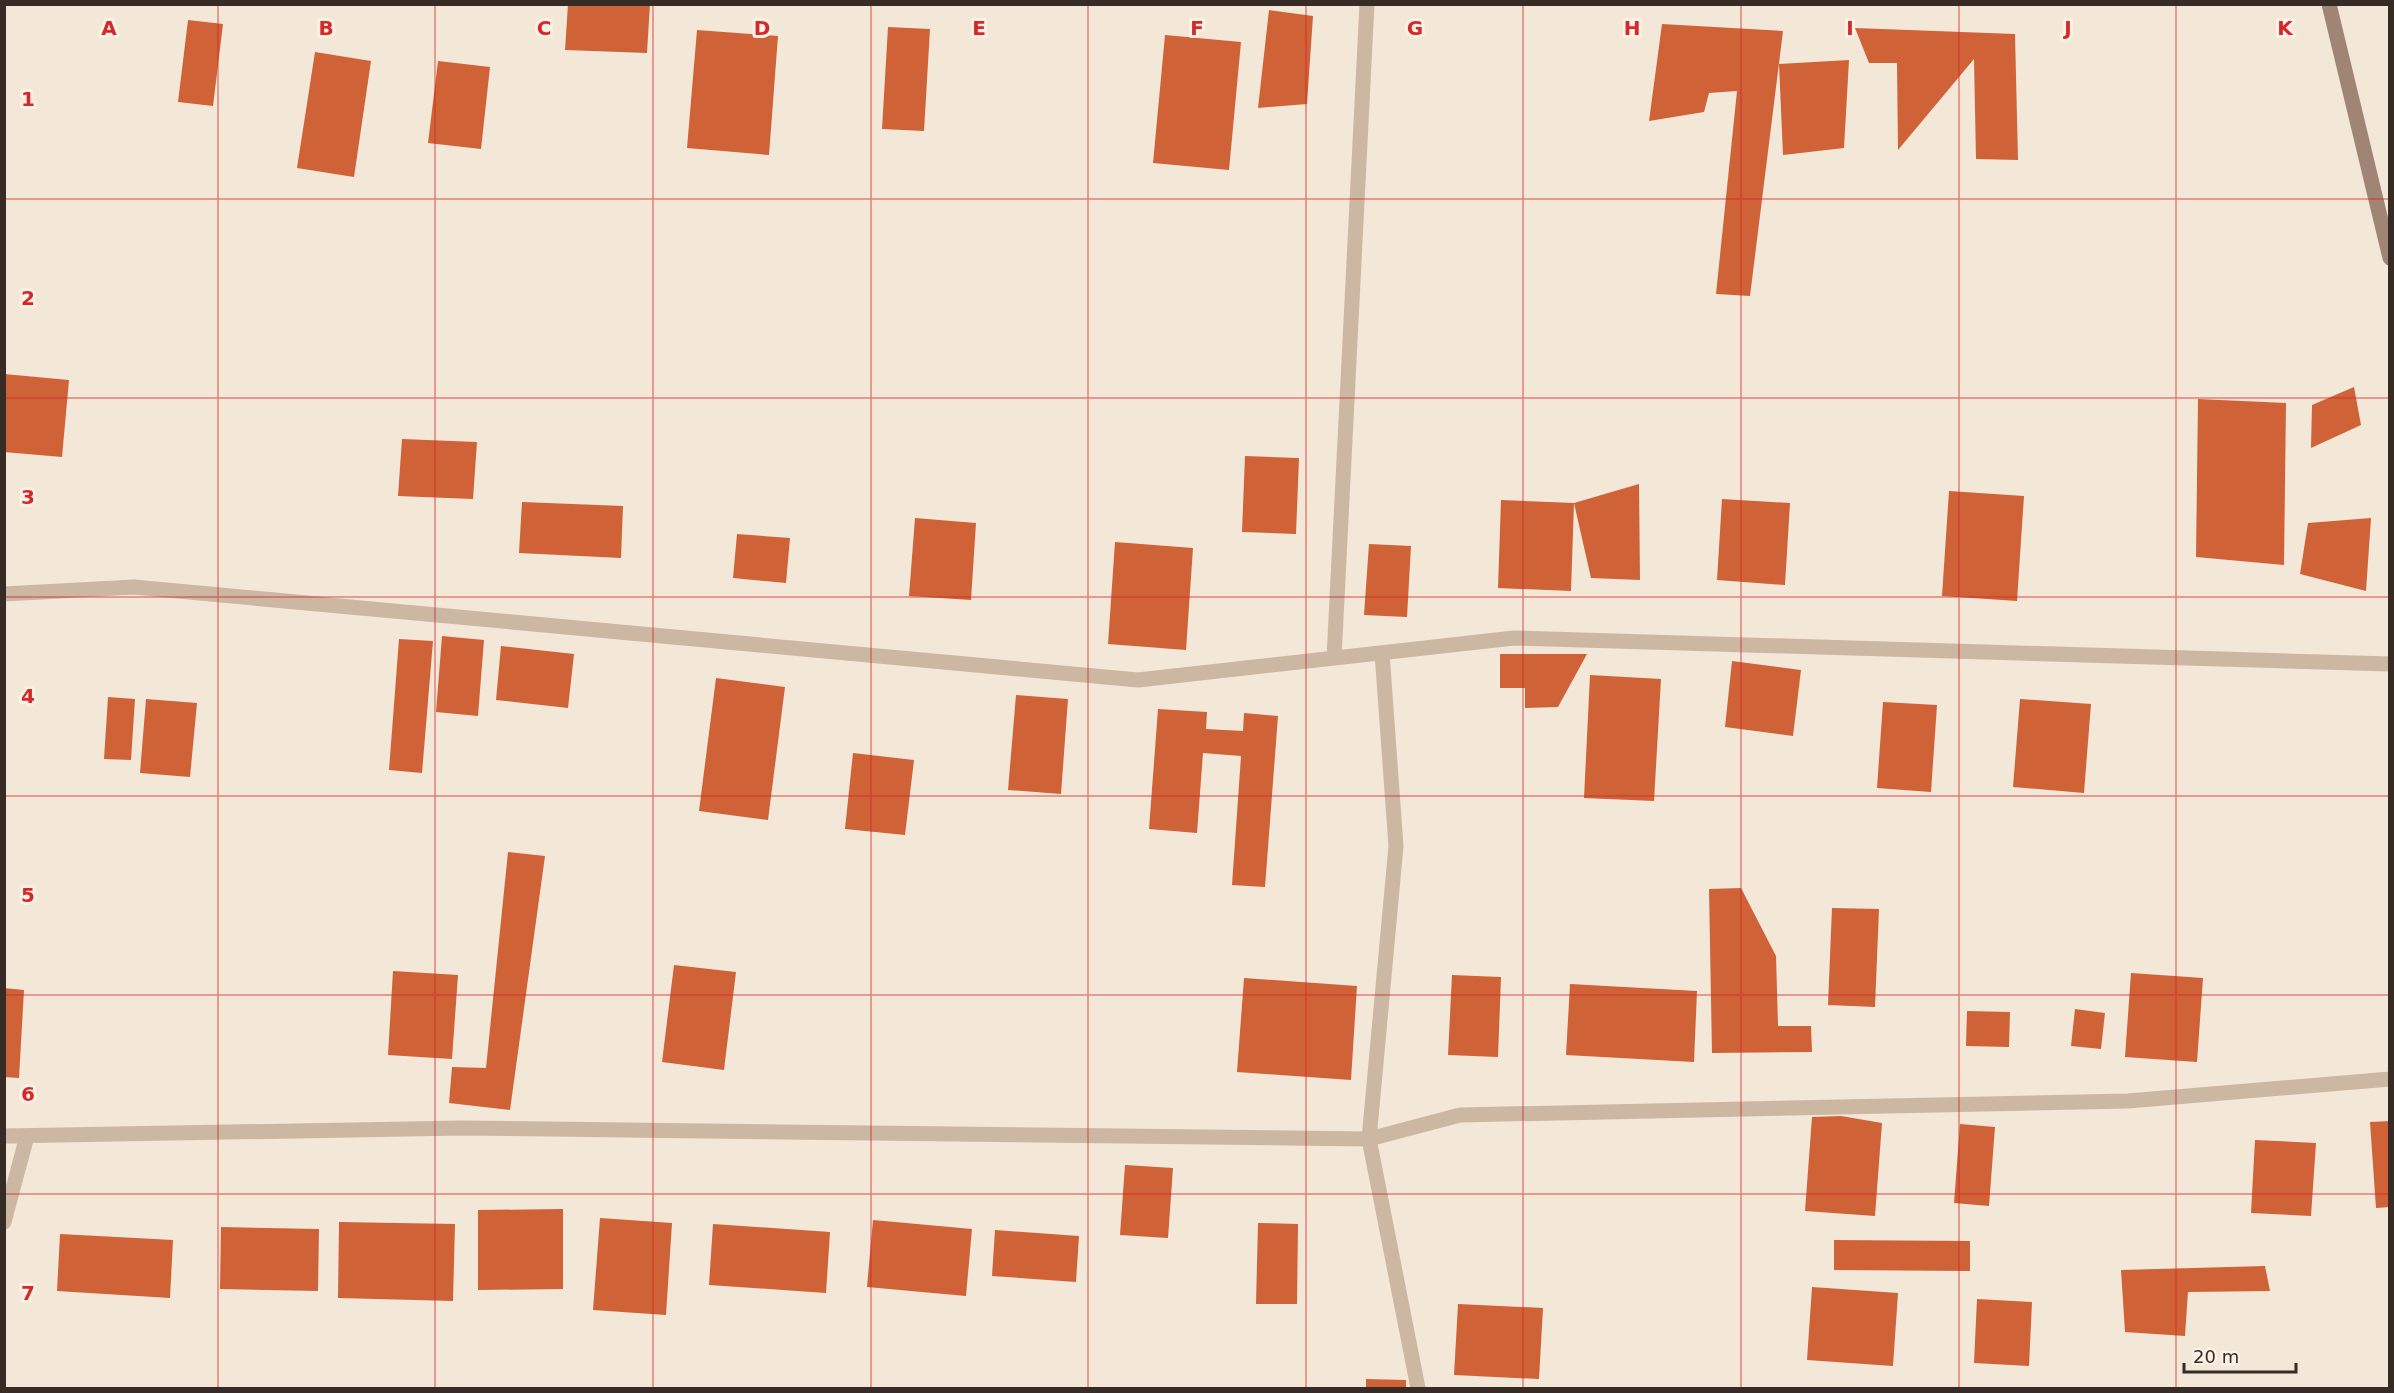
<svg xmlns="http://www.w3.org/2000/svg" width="2394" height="1393" viewBox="0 0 2394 1393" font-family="'DejaVu Sans',sans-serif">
	<rect width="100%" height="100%" fill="#f3e7d8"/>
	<path fill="#d06238" d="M568,4H650L647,53L565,50Z
		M1269,10L1313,16L1307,104L1258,108Z
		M188,20L223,24L213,106L178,102Z
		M1662,24L1783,31L1750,296L1716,294L1737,91L1709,93L1704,112L1649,121Z
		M888,27L930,29L924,131L882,129Z
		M1855,28L2015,34L2018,160L1976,159L1974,59L1898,150L1897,63H1869Z
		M697,30L778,36L769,155L687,148Z
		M1165,35L1241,42L1229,170L1153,163Z
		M315,52L371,61L354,177L297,168Z
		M1849,60L1844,148L1783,155L1779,64Z
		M438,61L490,67L481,149L428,143Z
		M4,374L69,380L62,457L4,452Z
		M2354,387L2361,425L2311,448L2312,405Z
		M2198,399L2286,403L2284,565L2196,557Z
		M402,439L477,442L473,499L398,496Z
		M1245,456L1299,458L1296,534L1242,532Z
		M1639,484L1640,580L1591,578L1574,503L1571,591L1498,588L1501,500L1574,503Z
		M1949,491L2024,496L2017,601L1942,596Z
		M1722,499L1790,503L1785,585L1717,580Z
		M522,502L623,506L621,558L519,553Z
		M915,518L976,523L971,600L909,596Z
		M2371,518L2366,591L2300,574L2308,523Z
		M737,534L790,538L786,583L733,578Z
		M1115,542L1193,548L1186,650L1108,644Z
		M1369,544L1411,546L1407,617L1364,615Z
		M442,636L484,640L478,716L436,712Z
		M399,639L433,641L422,773L389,770Z
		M501,646L574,654L568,708L496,700Z
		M1500,654H1587L1558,707L1525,708V688H1500Z
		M1732,661L1801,670L1793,736L1725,727Z
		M1590,675L1661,679L1654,801L1584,798Z
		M716,678L785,687L768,820L699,811Z
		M1016,695L1068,699L1061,794L1008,790Z
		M108,697L135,699L131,760L104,759Z
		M146,699L197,703L190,777L140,773Z
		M2020,699L2091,704L2084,793L2013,787Z
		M1883,702L1937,705L1931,792L1877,788Z
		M1158,709L1207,712L1206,729L1243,731L1244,713L1278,716L1265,887L1232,885L1241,756L1203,753L1197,833L1149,829Z
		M853,753L914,760L905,835L845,829Z
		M508,852L545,856L510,1110L449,1103L452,1067L486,1068Z
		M1741,888L1776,956L1778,1026H1811L1812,1052L1712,1053L1709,889Z
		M1832,908L1879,909L1875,1007L1828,1005Z
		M674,965L736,972L724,1070L662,1062Z
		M393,971L458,975L452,1059L388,1055Z
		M2131,973L2203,978L2197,1062L2125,1057Z
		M1452,975L1501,977L1498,1057L1448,1055Z
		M1244,978L1357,986L1351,1080L1237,1072Z
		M1570,984L1697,991L1694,1062L1566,1055Z
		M4,988L24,990L19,1078L4,1077Z
		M2075,1009L2105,1013L2101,1049L2071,1046Z
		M1967,1011L2010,1012L2009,1047L1966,1046Z
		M1841,1116L1882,1123L1875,1216L1805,1211L1812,1117Z
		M2390,1121V1207L2376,1208L2370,1122Z
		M1960,1124L1995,1127L1989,1206L1954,1203Z
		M2255,1140L2316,1143L2311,1216L2251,1213Z
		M1125,1165L1173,1168L1168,1238L1120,1235Z
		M563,1209V1289L478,1290V1210Z
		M600,1218L672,1223L666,1315L593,1310Z
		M873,1220L972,1229L966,1296L867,1287Z
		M339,1222L455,1224L453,1301L338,1298Z
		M1258,1223L1298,1224L1297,1304H1256Z
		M713,1224L830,1232L826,1293L709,1285Z
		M221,1227L319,1229L318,1291L220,1289Z
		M995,1230L1079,1236L1076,1282L992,1276Z
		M60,1234L173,1240L170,1298L57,1291Z
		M1834,1240L1970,1241V1271L1834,1270Z
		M2265,1266L2270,1291L2188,1292L2185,1336L2125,1332L2121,1270Z
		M1812,1287L1898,1293L1893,1366L1807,1360Z
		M1977,1299L2032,1302L2029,1366L1974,1363Z
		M1458,1304L1543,1308L1539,1379L1454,1375Z
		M1366,1379L1406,1380V1388H1366Z"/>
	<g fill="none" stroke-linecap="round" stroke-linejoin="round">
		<path stroke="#ccb7a3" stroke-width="15" d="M4,594L134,587L1138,680L1514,638L2390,664
			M1382,653L1396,846L1369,1139L1418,1388
			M1334,658L1367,4
			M4,1136L462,1128L1369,1139L1460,1115L2128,1101L2390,1079
			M4,1222L27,1136"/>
		<path stroke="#a08574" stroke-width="15" d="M2329,4L2390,258"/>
	</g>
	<path fill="none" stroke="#d62828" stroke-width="1.5" stroke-opacity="0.55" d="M218,4V1388M435,4V1388M653,4V1388M871,4V1388M1088,4V1388M1306,4V1388M1523,4V1388M1741,4V1388M1959,4V1388M2176,4V1388M4,199H2390M4,398H2390M4,597H2390M4,796H2390M4,995H2390M4,1194H2390"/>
	<g font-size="20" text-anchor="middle" font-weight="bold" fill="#d62828" stroke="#fbf1e4" stroke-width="6" stroke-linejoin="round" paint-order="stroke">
		<text x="109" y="35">A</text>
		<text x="326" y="35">B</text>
		<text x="544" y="35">C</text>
		<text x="762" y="35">D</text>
		<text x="979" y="35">E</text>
		<text x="1197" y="35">F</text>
		<text x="1415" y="35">G</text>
		<text x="1632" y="35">H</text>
		<text x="1850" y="35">I</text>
		<text x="2068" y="35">J</text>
		<text x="2285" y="35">K</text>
		<text x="28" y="106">1</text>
		<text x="28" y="305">2</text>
		<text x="28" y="504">3</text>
		<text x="28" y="703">4</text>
		<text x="28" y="902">5</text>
		<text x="28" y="1101">6</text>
		<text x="28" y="1300">7</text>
	</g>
	<rect width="2394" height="1393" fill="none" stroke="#362b25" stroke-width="12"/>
	<path d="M2184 1363v9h112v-9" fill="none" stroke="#362b25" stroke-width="3"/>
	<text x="2193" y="1363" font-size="18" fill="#362b25" stroke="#fbf1e4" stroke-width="4.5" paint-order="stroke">20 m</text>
</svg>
